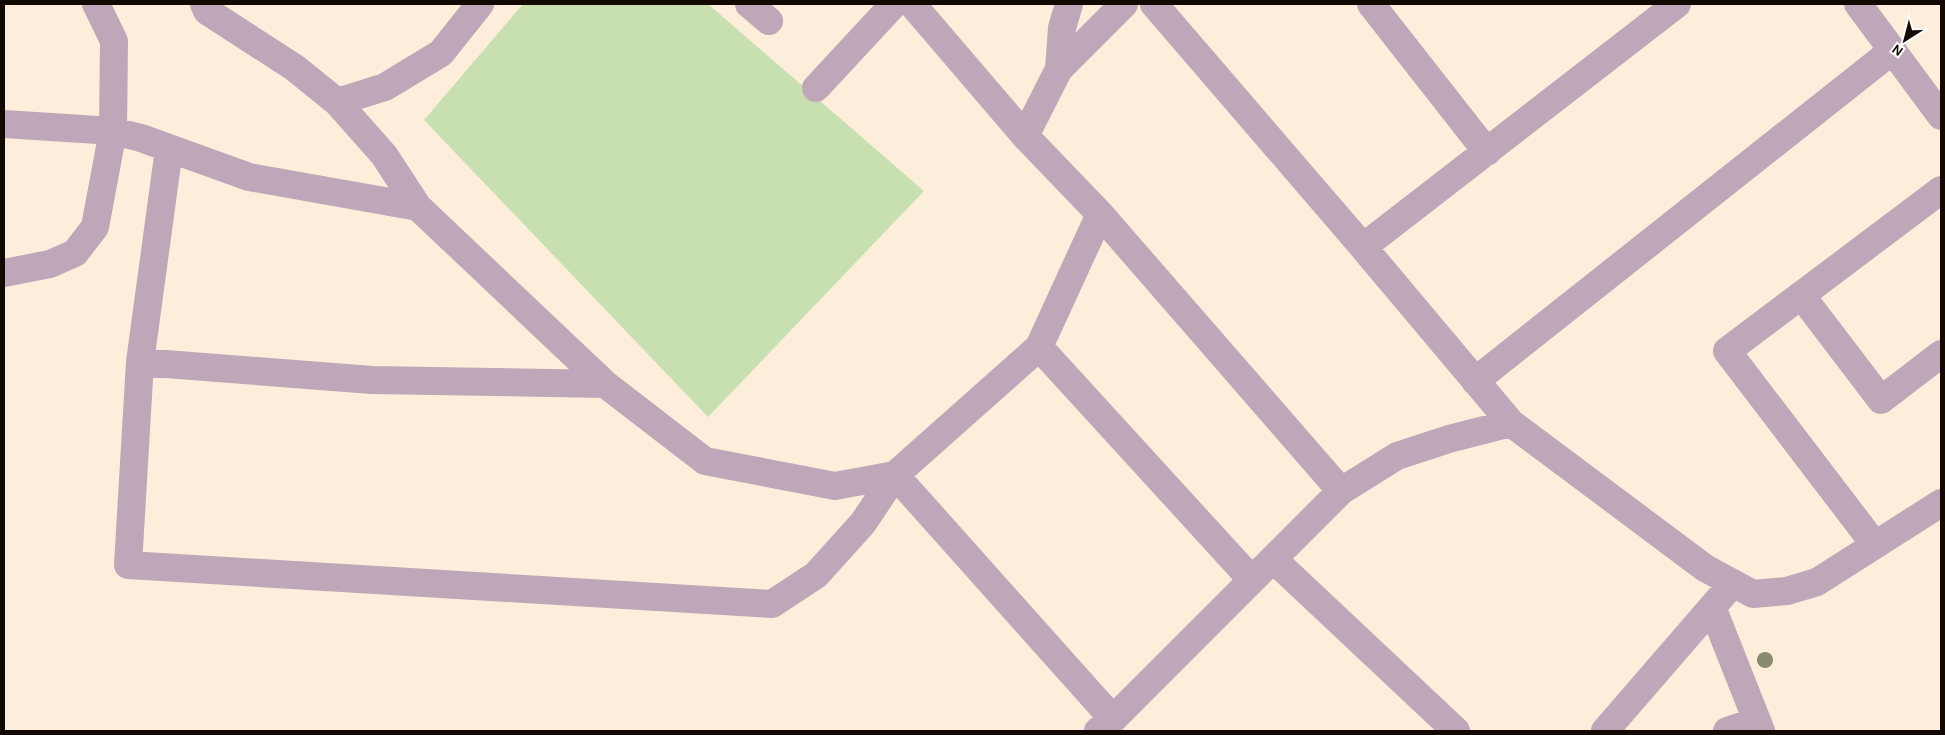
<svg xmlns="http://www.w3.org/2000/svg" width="1945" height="735" viewBox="0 0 1945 735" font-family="Karla,sans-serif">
	<rect width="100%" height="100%" fill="#fceeda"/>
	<path fill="#c8e0af" d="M523,4H708L924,191L708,417L424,120Z"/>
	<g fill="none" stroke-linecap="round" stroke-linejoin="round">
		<path stroke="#bfa6b8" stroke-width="28" d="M204,4L207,11L295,68L337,102L384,155L418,207L605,384L705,461L835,486L895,475
			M749,4L769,21
			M912,4L1025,136L1100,214L1341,491
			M1154,4L1363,247L1511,423
			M1371,4L1487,152
			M1858,4L1941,116
			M1059,69L1062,28L1069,4
			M816,88L894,4
			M337,102L385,87L441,53L480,4
			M4,124L113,131L141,138L249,177L418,207
			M1025,136L1059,69L1124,4
			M169,149L140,362L128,565L772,604L816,575L863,523L895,475L1039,347L1100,214
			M1363,247L1677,4
			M4,273L50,264L75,253L95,227L113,131L114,41L96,4
			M1801,295L1881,400L1941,354
			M1039,347L1252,580
			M140,362L372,380L605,384
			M1475,381L1893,50
			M895,475L1113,719
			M1875,545L1727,351L1941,190
			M1273,559L1456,731
			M1712,607L1761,731
			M1098,731L1113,719L1341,491L1397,456L1449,439L1511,423L1705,568L1753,594L1787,591L1817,582L1941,503
			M1605,731L1733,583
			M1727,731L1757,721"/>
	</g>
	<circle fill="#888c6c" cx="1765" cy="660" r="8"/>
	<rect width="1945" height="735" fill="none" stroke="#120a02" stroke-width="10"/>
	<g transform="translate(1905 40) rotate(216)" stroke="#fdfdfd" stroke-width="4" paint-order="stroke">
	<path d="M0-4L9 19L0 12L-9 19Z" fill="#120a02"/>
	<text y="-8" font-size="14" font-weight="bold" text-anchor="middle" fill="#120a02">N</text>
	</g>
</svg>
